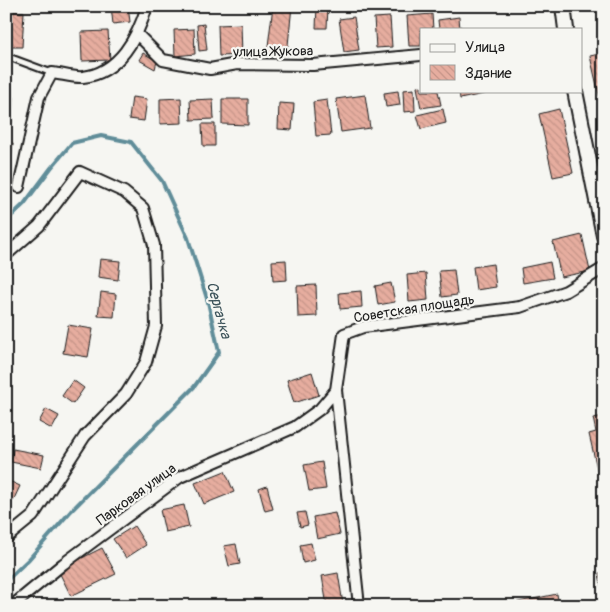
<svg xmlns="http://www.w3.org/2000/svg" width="610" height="612" viewBox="0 0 610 612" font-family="Pangolin,sans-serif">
	<defs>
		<pattern id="building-back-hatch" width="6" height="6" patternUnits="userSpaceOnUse" patternTransform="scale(1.25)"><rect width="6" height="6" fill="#e6ad9f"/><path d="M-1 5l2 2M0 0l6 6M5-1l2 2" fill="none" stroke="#c59488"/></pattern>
	</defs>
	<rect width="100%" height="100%" fill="#f6f6f2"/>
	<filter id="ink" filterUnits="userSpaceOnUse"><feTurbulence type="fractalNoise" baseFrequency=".02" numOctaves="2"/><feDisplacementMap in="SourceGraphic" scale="10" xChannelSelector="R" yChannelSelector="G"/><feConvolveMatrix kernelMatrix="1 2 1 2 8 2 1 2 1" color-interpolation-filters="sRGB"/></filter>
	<g filter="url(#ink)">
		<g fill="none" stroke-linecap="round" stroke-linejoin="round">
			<path stroke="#608d99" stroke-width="4" d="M6,221L24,204L51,168L72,143L101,136L131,142L162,181L188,238L208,302L219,352L194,387L71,511L29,559L6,581"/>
		</g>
		<path fill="url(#building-back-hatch)" stroke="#1c1c1c" d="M111,6H128L130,22L113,24Z
			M273,6H292L287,55L267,54Z
			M317,6H328L327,28H316Z
			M6,12H24L22,47H6Z
			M432,14L433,29H421V46H409L407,16Z
			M354,17L359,50L344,52L339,19Z
			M390,17L392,47L376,48L374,18Z
			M459,17L460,29H439L438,20Z
			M204,24L207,50L199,51L197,25Z
			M241,24L242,55L219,56L218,25Z
			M194,29L195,54L175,56L174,30Z
			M108,31L110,60L82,61L81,32Z
			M143,53L157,61L155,69L139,60Z
			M604,53V116L590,56Z
			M421,86V91H438L441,105L421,108L417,87Z
			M414,89L415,111L404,112L403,90Z
			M398,91L400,105L386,107L384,93Z
			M459,91H487L488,93L460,99Z
			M365,95L370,128L341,132L336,99Z
			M6,97H13L12,123H6Z
			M132,97L147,99L144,121L129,119Z
			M181,98L182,123L160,124V99Z
			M213,99L214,119L191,120L190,100Z
			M222,99H248V125L222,124Z
			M327,100L331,135L316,136L313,102Z
			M279,103L294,104L292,130L278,129Z
			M443,109L446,123L421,129L417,115Z
			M559,109L573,173L553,177L539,114Z
			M202,124H215V146H203Z
			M6,142L13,143L11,162H6Z
			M582,235L590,271L561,277L553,242Z
			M100,259L120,261L118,280L98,277Z
			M286,260L287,280L273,281L272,261Z
			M550,262L553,278L523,283L521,268Z
			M493,264L496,287L476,290L473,267Z
			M454,270L457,295L442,297L439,271Z
			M426,273L428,300L409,302L407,275Z
			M391,283L395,302L378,305L375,286Z
			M316,285L317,316L298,317L297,286Z
			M361,291L362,307L340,309L339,293Z
			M101,292L116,294L114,317L98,316Z
			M68,325L93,329L88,357L63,353Z
			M312,372L319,395L294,403L287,380Z
			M73,380L84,388L73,404L62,396Z
			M46,409L59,416L52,429L39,422Z
			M604,416V490H602L589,434L596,432L593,418Z
			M13,449L44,455L41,468L11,462Z
			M322,462L326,489L309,491L304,465Z
			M225,471L234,492L204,504L195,483Z
			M7,480L20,486L13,501L6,498Z
			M267,486L273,509L265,511L259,489Z
			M184,505L189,527L165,532L160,510Z
			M305,512L308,525L300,527L297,513Z
			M335,513L340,534L317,539L313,517Z
			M134,526L146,545L126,558L113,539Z
			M311,543L315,560L303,563L300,545Z
			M236,544L240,564L229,566L224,546Z
			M102,548L116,574L71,596L58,570Z
			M604,572V603L599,573Z
			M338,573L343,604L327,606L322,576Z
			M557,594L559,606H499Z"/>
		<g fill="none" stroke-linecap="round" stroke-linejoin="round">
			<g stroke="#1c1c1c" stroke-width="9">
				<path id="lane" d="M6,56L52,73"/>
			</g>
			<g stroke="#1c1c1c" stroke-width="14">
				<path id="street" d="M137,34L163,60L210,69L237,64L313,65L421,55
					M19,187L39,97L52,73C62,74 74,78 83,77C119,73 138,37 147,6
					M6,255L39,226L80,172L124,192L143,208L154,245L156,326L146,362L126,394L85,436L33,516L6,538
					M12,606L63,564L180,477L295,427L320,409L336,390
					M359,606L336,390L344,334L363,327L520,307L566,291L604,268"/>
			</g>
			<g stroke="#1c1c1c" stroke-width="18">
				<path id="secondary" d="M563,6L566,29
					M575,91L604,236"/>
			</g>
			<use href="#lane" stroke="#f6f6f2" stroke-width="5"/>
			<use href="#street" stroke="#f6f6f2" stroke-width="10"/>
			<use href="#secondary" stroke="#f6f6f2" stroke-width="14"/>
		</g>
	</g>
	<g text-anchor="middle" stroke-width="4.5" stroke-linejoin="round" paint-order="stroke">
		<g font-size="14" fill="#1c1c1c" stroke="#f6f6f2">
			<text transform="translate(273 51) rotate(-1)" y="5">улица Жукова</text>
			<text transform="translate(414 308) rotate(-9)" y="5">Советская площадь</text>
			<text transform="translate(136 494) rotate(-36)" y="5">Парковая улица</text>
		</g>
		<g font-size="15" font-style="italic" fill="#3e545b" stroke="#f6f6f2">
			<text transform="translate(219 310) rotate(75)" y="5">Сергачка</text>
		</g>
	</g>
	<rect width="610" height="612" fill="none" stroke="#f6f6f2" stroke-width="25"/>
	<rect x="12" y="12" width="585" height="587" fill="none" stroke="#1c1c1c" stroke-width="2" filter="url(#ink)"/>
	<rect x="420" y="28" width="162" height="65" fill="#f6f6f2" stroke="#9f9f9c"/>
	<rect x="430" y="44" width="25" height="8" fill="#f6f6f2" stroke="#9f9f9c"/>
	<text x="465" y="52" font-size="15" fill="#1c1c1c">Улица</text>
	<rect x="430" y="65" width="25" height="15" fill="url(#building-back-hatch)" stroke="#9f9f9c"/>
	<text x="465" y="78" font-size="15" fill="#1c1c1c">Здание</text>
</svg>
